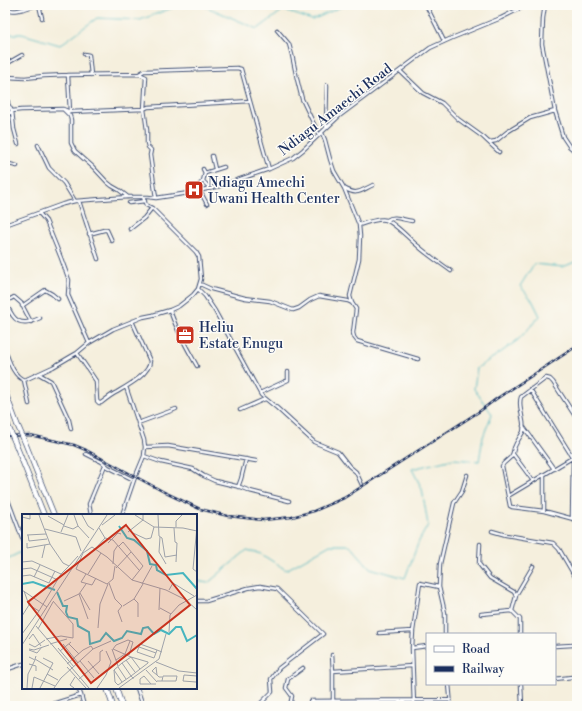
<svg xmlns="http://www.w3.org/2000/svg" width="582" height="711" viewBox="0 0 582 711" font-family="'Libre Bodoni',serif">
	<rect width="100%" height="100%" fill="#fdfcf7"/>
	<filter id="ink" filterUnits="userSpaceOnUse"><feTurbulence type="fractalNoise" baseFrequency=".025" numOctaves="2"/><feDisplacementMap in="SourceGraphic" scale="8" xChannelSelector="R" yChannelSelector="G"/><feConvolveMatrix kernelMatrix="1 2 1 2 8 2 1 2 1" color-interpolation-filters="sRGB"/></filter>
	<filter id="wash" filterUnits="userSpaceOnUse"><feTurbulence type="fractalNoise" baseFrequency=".012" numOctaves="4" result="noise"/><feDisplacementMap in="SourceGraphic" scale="16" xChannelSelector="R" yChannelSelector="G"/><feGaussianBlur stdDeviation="0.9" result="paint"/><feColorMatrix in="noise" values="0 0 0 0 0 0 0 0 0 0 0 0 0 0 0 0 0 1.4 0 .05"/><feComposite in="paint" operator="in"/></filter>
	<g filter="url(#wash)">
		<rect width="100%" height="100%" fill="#f5efdd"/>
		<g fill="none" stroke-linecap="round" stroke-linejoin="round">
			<path stroke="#46b5bf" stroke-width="1" d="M202,5L258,29L283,10L312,20L345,5
				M5,34H22L60,45L97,18L140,20L180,5
				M5,560L23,551
				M196,581L208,583L247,550L261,554L286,570L330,545H350L370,568L405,578L419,541L428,525L422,489L412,469L453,459L479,461L483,437L492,414L474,389L477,368L500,353L519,339L540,316L532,300L520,286L534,264L563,267L577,261"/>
		</g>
	</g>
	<g filter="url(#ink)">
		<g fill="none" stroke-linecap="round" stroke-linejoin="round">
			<g stroke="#3c4c71" stroke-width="4.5">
				<path id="minor" d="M39,5L42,18
					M426,5L444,41
					M545,5L543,18L542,44L555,111L563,137L569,146L577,153
					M5,9C16,13 26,8 37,5
					M277,30L289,44L292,55L297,79L302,99L319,135
					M84,54L89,55L91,75
					M400,71L423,93L442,103L458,119L483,137L499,152
					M139,74L146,77L144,109L147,130V143L148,147L151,150L150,155L156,198
					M7,77L25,78L44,76L68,75
					M64,110L70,116L71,120V143L75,151L93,167L107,182L112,186L119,190L128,197
					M70,112L68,75L139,74L144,71L237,68L241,69L269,169
					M5,117L12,111L21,110L63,109L70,112L144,109L148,107L250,101
					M326,128L327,85
					M322,133L325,140L330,159L334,171L344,188L359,225L360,236L359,259L350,296L352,303
					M490,142L496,141L507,132L530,118L555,111
					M18,144L14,129L12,111L8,104L6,68L8,63L22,55
					M38,145L49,168L64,183L75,201
					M212,156L215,169
					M5,163L17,166
					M203,169L205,173
					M203,181L210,188
					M344,188C357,196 360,191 373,185
					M193,191L203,181L205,173L224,167
					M200,191L207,204
					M79,201L98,259
					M129,203L145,201
					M39,213L46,221L61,258L69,280L68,295L89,343
					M387,220C394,215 403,220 412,221
					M5,225L63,204L75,201L128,197H148L156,198L189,193L220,186L269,169L293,158L303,150L338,117L430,48L452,38L501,18L527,5
					M359,225C365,223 380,218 386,220C395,223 410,240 418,246C428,255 440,263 451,271
					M130,229L144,218L152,208
					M89,234L104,230H107L112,241
					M200,284L211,289L245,298L270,301L293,310L299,308L310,300L319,296L348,301L352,303L356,309L353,333L354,337L357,341L418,359
					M198,289L205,296L215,311L261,395L277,408L314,442L338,452L349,466L356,472L362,485
					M5,302C8,307 10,312 13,316C20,326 31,322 40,318
					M5,302L14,297L21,303L31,322
					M22,306L45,290L52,294L58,299
					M170,310C176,330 187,348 197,366
					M5,350C9,360 13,376 24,380L27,379L53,367L70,357L77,353L89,343L113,329L143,317L153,315L170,310L179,306L193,295L198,289L201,279L199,257L196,252L152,208L146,205L143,197
					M77,353L96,381L97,401L99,403H101C106,399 111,395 117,392C127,386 150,374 150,361L132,321
					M39,374L51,381L69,420L71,429
					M24,380L29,404
					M126,387L144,440L145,447L144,456L161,462L193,469L204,476L215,481L240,487L250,491L289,501
					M530,389L573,458L572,518
					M260,393L288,380V372
					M240,410L265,399
					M577,419L553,382L550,379L546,378L521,397C517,408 526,421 523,432C521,436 517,441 515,446C513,449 514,452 512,455C510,460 504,461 502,466L508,496L577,455
					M138,423L176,409
					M523,426L554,469
					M145,447L168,446L256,461
					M86,454L102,462L108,467L134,480
					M513,454L533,481
					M544,475V511
					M238,487L241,479L246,459
					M5,492L23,540
					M508,496L510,506L512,507L544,511L577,520
					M91,515L89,504L105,465
					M122,515L134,480L144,456
					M492,531L506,535L553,543L559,549L577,580
					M480,544L479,564L490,578L514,592L516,596L512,611L520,619V634
					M516,595L533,566
					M196,601H206L248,588L260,586L277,589L323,634L279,668L271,679L272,692L258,706
					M481,614L512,611
					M379,633L413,631
					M445,634V613L439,587L440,564L454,503L462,491L467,475
					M555,646L573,645
					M412,648L427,646
					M332,655L333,671V706
					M5,670L23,664
					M333,671L412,666
					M555,679L572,677
					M449,684L451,706
					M521,684L522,706
					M137,688L143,706
					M81,695L84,706
					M310,701L450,700
					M46,706L81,695L78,688
					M290,706L292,696L286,688L288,679L303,668
					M414,706L412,648L413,631L420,583L439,587"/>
			</g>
			<g stroke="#3c4c71" stroke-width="6">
				<path id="trunk" d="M5,392L17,424
					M5,417L8,426
					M14,440L44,515
					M24,440L54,515
					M107,688L113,706
					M116,688L122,706"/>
			</g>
			<use href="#minor" stroke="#fff" stroke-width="2.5"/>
			<use href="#trunk" stroke="#fff" stroke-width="4.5"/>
			<g stroke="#1b2f5e" stroke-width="2.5">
				<path id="rail" d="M5,436L30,435L74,445L86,450L166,493L200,509L228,516L263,520L292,517L314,511L344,498L480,411L496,399L577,346"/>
			</g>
			<use href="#rail" stroke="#fdfcf7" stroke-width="1" stroke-dasharray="3" stroke-linecap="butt"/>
			<g stroke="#3c4c71" stroke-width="6" stroke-linecap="butt">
				<path id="trunk-bridge" d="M17,424L24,440
					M8,426L14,440"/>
			</g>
			<use href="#trunk-bridge" stroke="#fff" stroke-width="4.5"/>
		</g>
	</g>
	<defs>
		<g id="hospital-square" transform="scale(1)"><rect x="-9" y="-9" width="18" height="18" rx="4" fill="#c8321e" stroke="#fdfcf7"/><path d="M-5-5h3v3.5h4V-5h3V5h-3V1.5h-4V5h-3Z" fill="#fff"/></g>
		<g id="office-square" transform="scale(1)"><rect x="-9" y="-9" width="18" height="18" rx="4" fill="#c8321e" stroke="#fdfcf7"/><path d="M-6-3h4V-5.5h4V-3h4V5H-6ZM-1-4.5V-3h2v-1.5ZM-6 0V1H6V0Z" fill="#fff"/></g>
	</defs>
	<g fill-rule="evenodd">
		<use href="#hospital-square" x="194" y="190"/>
		<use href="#office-square" x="185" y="335"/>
	</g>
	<g text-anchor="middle" stroke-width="3" stroke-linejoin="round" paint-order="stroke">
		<g font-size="14" fill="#1b2f5e" stroke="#fdfcf7">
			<text transform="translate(335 109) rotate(-38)" y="5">Ndiagu Amaechi Road</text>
		</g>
		<g font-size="14" fill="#1b2f5e" stroke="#fdfcf7" text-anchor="start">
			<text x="208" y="187">Ndiagu Amechi<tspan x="208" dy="16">Uwani Health Center</tspan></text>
			<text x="199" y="332">Heliu<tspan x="199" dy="16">Estate Enugu</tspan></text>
		</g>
	</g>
	<g transform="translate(22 514)">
		<rect width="175" height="175" fill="#f5efdd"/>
		<path fill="none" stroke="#46b5bf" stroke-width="2" d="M97,12L105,24L112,26L125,37L128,50L134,51L135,56L144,61L161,59L175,75M0,70L11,68L33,76M35,78L41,92H45L44,98L46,103L55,105L56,112L67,118L68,130L78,127L84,119L92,127L100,124L105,117L119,120L121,114L126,113L132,120L139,116L147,120L154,113H159L165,127L175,121"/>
		<path fill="none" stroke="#9ea2aa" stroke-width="1" d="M17,1L28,30L41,49L47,52L56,42M60,1L66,12L72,16M113,1L132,13L161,14L175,17M136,1L137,22L140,24L143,43M26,2L42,11M0,3L8,5V1M80,11L93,1M104,11L111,19L124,25L129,24L132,13M42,12L51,15L56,12L52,1M56,12L67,24M175,12L171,55L175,58M154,13V7L160,1M77,14L83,24L91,26L117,56M152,14L153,28L155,29L154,48M23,15L54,23L59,37M39,18L46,1M106,18L121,6V1M5,21L24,20M6,21L7,27L25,25M138,23L137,38L144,50M5,29V34L28,30M86,29L96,19L99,20M97,32L101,28L121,52L110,66M73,35L83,24M143,43L155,41M20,44L23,31M0,48L10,47L39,60L47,52M91,50L92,37L96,31M93,52L91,65L85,70L54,55L61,39L70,33L85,43L110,66L144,76L164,86L175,96M94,54L109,38M0,55L9,54L36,66M64,60L59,68L70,71L74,64M66,60L79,39M0,62L8,61L27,69L33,57M12,63L18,51M87,69L93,85L100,92L96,97L100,108M64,70L57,80L66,105M120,70L130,52M0,76L25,93M147,76L151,69L172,82M2,77L7,91L17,97L39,60M58,79L68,96M112,85L116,89V103M42,87L57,80M101,92L112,85L121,70M138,94L149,100M137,96L138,74M0,102L7,91M14,112L67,174M76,114L78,90L86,70M16,115L31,88M147,118L148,101L157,91L175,81M0,120L17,97M7,125L11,120L19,132M24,125L39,122L51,124V110L31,87M7,130L13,133L23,126M28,130L45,125M41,130L56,149M47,130L57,140M0,131L85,1M117,133L134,139M36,134L52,153M7,135L12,136L27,131M90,135L96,152M7,136L15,139L20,133M135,136L132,144L115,138L118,130L135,136L140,138M38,137L49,128M14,142L13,145L31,156M94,146L103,140L108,127M104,146L113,158M58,147L72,164M66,147L77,160M134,148L157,157L175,159M100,149L109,143L91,135L94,131L106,126L111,128L107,141M7,150L14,152V157M45,150L61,136L69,132L71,135M45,153L64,174M96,153L104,165M92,156L100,168M124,156L135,168M25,160L36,166M135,161L134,153L130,157L135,161L137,163H140M57,165L78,147V138L81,136M111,165V164L109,162L100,149L92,156L93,168L96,171L109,162L126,149V148L109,143L118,155M135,167H154L155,162H141L140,167M174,168L161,167L162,161L175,162M129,170H118V165L122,162L129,170H134M5,174L6,160L13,146L7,143M10,174L12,163L33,172M18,174L31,149L21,144M32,174L39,164L71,135L89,127M52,174L48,171L53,163M75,174L84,161L89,148L84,137M97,174L137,145L144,120"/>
		<path fill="#c8321e" fill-opacity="0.15" stroke="#c8321e" stroke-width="2" d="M104,11L168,91L69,169L6,88Z"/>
		<rect width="175" height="175" fill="none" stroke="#1b2f5e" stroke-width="2"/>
	</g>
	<rect width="582" height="711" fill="none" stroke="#fdfcf7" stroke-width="20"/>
	<rect x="426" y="633" width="130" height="52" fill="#fdfcf7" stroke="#a3aaba"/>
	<rect x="434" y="646" width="20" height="6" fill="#ffffff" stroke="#a3aaba"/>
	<text x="462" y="653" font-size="12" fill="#1b2f5e">Road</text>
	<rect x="434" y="666" width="20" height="6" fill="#1b2f5e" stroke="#a3aaba"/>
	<text x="462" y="673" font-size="12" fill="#1b2f5e">Railway</text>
</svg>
